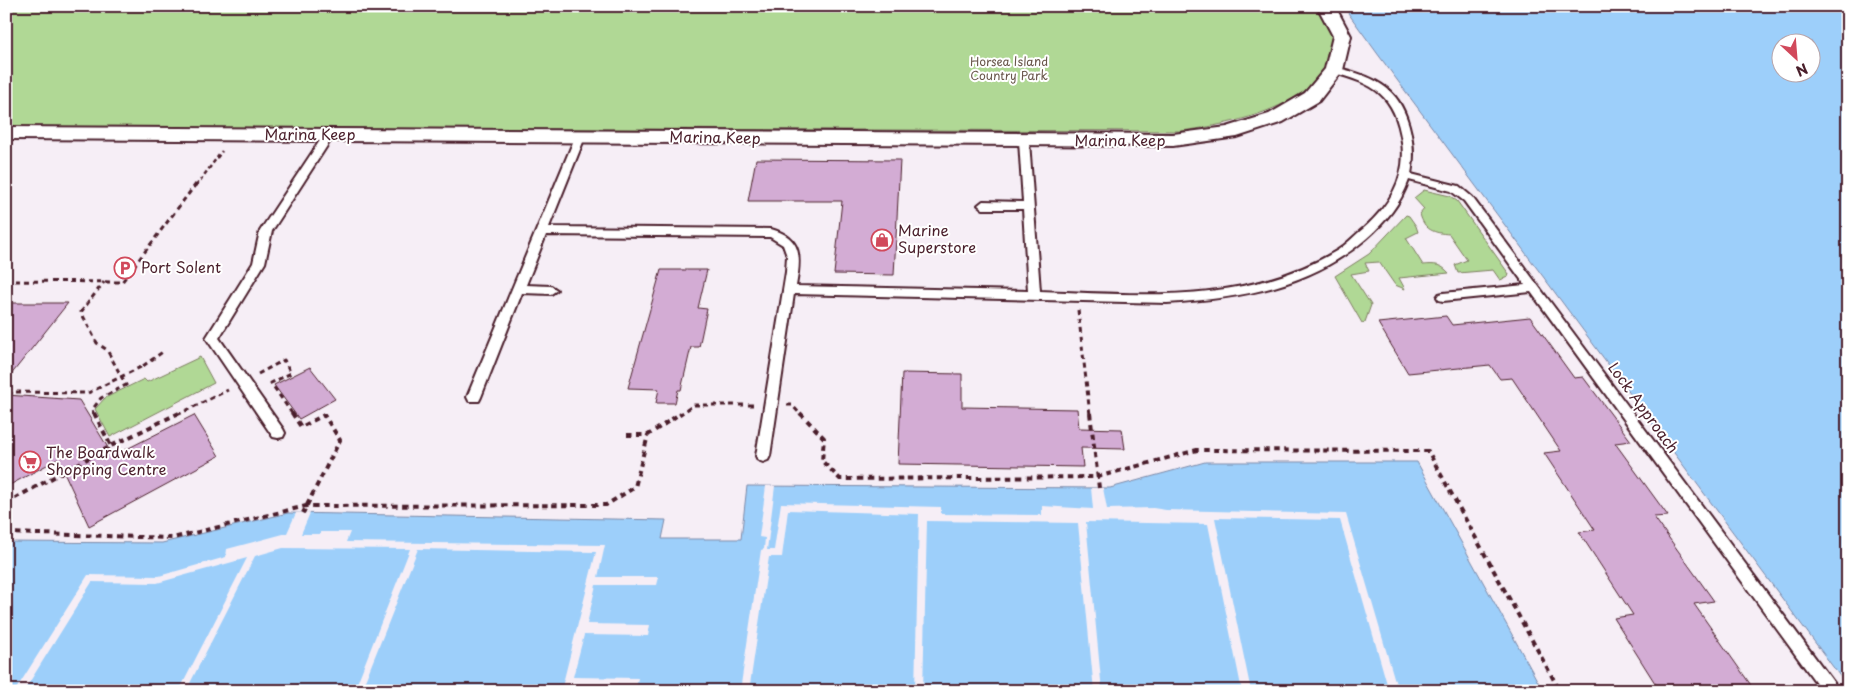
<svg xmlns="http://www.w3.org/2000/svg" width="1854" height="697" viewBox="0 0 1854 697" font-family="'Playpen Sans',sans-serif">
	<rect width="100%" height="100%" fill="#f6eef6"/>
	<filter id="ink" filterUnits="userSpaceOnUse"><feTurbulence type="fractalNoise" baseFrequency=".02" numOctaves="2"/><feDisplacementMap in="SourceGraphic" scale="10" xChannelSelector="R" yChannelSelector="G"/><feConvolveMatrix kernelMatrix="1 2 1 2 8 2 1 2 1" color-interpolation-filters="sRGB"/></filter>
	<g filter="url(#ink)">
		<path fill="#b0d895" stroke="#7d7c60" d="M6,6H1321C1325,14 1330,23 1331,31C1344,102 1231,125 1181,131L6,127Z
			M1424,190L1450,196L1457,201L1509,274L1508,277L1500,280L1493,270L1458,273L1455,265L1467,260L1449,234C1434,233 1424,230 1420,214L1424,209L1414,198Z
			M1406,215L1409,216L1416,226L1418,232L1406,238L1423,265C1435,264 1441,264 1449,273L1399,278L1405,289L1395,285L1379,262L1365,263L1369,271L1351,274L1371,305L1365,322L1362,323L1335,276L1369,254Z
			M200,357L214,383L110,437L95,409L105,398L144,379L147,382Z"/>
		<path fill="#9dcffa" stroke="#7c89a7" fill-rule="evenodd" d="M1343,6H1848V687L1377,53ZM1782,42H1812V72H1782Z
			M1205,462H1417L1543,691H6V542L162,543L288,513L666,520L662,539H741L747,486L1110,488Z"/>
		<path fill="#f6eef6" d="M766,486H775L767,550H774L781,503L941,507V514L1042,515V506L1093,509L1091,488H1103L1107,509L1153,508L1166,510L1346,514L1398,691H1389L1340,520L1215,518L1251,691H1242L1208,524L1086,522L1102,691H1094L1078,523L927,521L923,691H915L919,514L788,510L782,557H769L749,691H740L761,550L764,549L765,538L759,537Z
			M296,513H310L301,534H320L321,532H350L346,542L605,545L598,577H659L657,585H596L587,624L650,625L648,636L584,635L573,677L638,678L636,688H572L571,691H561L596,552L418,549L361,691H354L410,549L283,548L255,556L186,691H179L247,558L157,583L92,582L24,691H15L88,575L159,576L226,557L227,549L287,533Z"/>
		<path fill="#d3acd4" stroke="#4a1f2b" d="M756,159L900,160L894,275L834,274L842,201H748Z
			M661,270H707L698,308L707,309L699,347H691L681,390H678L675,403H656L659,389L628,388Z
			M6,303H68L6,381Z
			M1446,316L1452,325L1530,317L1574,378L1583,377L1631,441L1615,443L1668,516L1654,517L1714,601L1694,604L1755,691H1660L1614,618L1633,615L1579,532L1595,530L1544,453L1561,451L1512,378L1500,379L1490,365L1408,373L1378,323Z
			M310,367L335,399L299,419L274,385Z
			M902,373L962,374V407L1077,409L1079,428L1122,429L1125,449L1081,448L1083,467L898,464Z
			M6,395L79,400L113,456L194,415L219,456L89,526L58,459L6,487Z"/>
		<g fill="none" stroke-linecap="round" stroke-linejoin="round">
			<g stroke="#4a1f2b" stroke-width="4">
				<path id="lane" d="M1334,67C1350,71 1368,75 1382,85C1409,102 1417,145 1411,174L1459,186L1472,197L1840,691H1822L1531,292L1443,301L1439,300L1437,297L1439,294L1443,293L1525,285L1464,201L1451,191L1409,180C1400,205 1386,221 1367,238C1309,288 1241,298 1167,303L794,294L770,456L768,460L763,462L758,460L756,456L786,272L787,256L783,245L770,237L546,235L526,285L551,286L557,290L551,294L522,293L481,397L479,401H469L467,397L576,135L580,134L585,137L549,227L771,229C803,238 801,258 796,286L1028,291L1023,209H983L978,205L983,201L1023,202L1019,141L1024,138L1029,141L1040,291C1142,295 1247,305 1338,250C1347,244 1355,235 1364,228C1389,206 1407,177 1402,142C1395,94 1374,84 1331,72L1329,70Z
					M329,132L334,135L272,231L265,263L219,338L283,429L285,433L283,437L278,438L273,437L206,338L253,263L260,231L325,133Z"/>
			</g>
			<g stroke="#4a1f2b" stroke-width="4">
				<path id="street" d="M1317,6H1335L1351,36L1343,70L1319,101L1283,122L1237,137L1173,146L6,139V127L1173,134L1227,127L1269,114L1305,93L1325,69L1333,36Z"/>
			</g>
			<path stroke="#4a1f2b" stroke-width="2.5" stroke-dasharray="4 3" stroke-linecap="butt" d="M196,186L222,151"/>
			<path stroke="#4a1f2b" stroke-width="3" stroke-dasharray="5 4" stroke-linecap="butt" d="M6,281L122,282L196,184
				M1078,310L1090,415
				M143,366L164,351
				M258,374L284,360L291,373L271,383L293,415
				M9,396L12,392L88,393
				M787,405H792L801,415
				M94,415L92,410L101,398L126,385L107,350L97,343L81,312L104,282
				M177,415L228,390
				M679,415L694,405H753"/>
			<path stroke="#4a1f2b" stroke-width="4" stroke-dasharray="5.5 4.5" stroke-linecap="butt" d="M94,413L111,446
				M292,413L301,427L324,415L340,440L303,513
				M800,413L824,438L822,461L840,479L1097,477L1197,450L1428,451L1560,691
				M1090,413L1099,488
				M627,435H648
				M6,503L111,446L179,413
				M6,533L173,538L306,506L606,505L635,487L648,435L681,413"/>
			<use href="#lane" fill="#fff" fill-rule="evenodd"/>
			<use href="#street" fill="#fff" fill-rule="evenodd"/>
			<path stroke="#4a1f2b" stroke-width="3" stroke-dasharray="5 4" stroke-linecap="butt" d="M88,393L143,366"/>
		</g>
	</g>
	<defs>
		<g id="shop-ring" transform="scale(1.125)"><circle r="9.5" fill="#fff" stroke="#d1495b" stroke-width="1.5"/><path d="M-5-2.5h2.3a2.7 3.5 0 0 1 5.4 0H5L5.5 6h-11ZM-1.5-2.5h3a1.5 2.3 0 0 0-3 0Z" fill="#d1495b"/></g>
		<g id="parking-ring" transform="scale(1.125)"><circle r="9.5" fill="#fff" stroke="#d1495b" stroke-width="1.5"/><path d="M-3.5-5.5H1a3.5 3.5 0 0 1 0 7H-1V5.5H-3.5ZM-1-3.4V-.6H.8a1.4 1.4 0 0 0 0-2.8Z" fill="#d1495b"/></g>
		<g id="supermarket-ring" transform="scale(1.125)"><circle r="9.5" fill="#fff" stroke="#d1495b" stroke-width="1.5"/><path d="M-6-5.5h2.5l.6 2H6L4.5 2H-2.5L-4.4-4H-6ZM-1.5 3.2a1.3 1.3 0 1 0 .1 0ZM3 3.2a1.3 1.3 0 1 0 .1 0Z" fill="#d1495b"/></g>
	</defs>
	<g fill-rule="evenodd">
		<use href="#shop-ring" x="882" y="240"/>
		<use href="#parking-ring" x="125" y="268"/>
		<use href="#supermarket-ring" x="30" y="462"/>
	</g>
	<g text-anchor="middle" stroke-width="4" stroke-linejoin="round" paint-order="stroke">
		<g font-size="12" fill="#69564b" stroke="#fff">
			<text x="1009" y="66">Horsea Island<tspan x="1009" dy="14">Country Park</tspan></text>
		</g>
		<g font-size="15" fill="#4a1f2b" stroke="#fff">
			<text x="310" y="140">Marina Keep</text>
			<text transform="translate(715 138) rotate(1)" y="5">Marina Keep</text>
			<text x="1120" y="146">Marina Keep</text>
			<text transform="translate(1643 408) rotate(54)" y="5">Lock Approach</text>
		</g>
		<g font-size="15" fill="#4a1f2b" stroke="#fff" text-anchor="start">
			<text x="898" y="236">Marine<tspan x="898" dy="17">Superstore</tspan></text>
			<text x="141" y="273">Port Solent</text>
			<text x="46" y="458">The Boardwalk<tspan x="46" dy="17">Shopping Centre</tspan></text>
		</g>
	</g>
	<rect width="1854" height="697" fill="none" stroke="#fff" stroke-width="25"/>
	<rect x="12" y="12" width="1829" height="672" fill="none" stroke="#4a1f2b" stroke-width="2" filter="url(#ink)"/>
	<g transform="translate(1796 58) rotate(154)"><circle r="24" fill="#ffffff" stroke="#b7a5aa"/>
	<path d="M0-4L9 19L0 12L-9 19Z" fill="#d1495b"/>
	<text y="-8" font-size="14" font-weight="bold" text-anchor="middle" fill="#4a1f2b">N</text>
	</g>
</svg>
